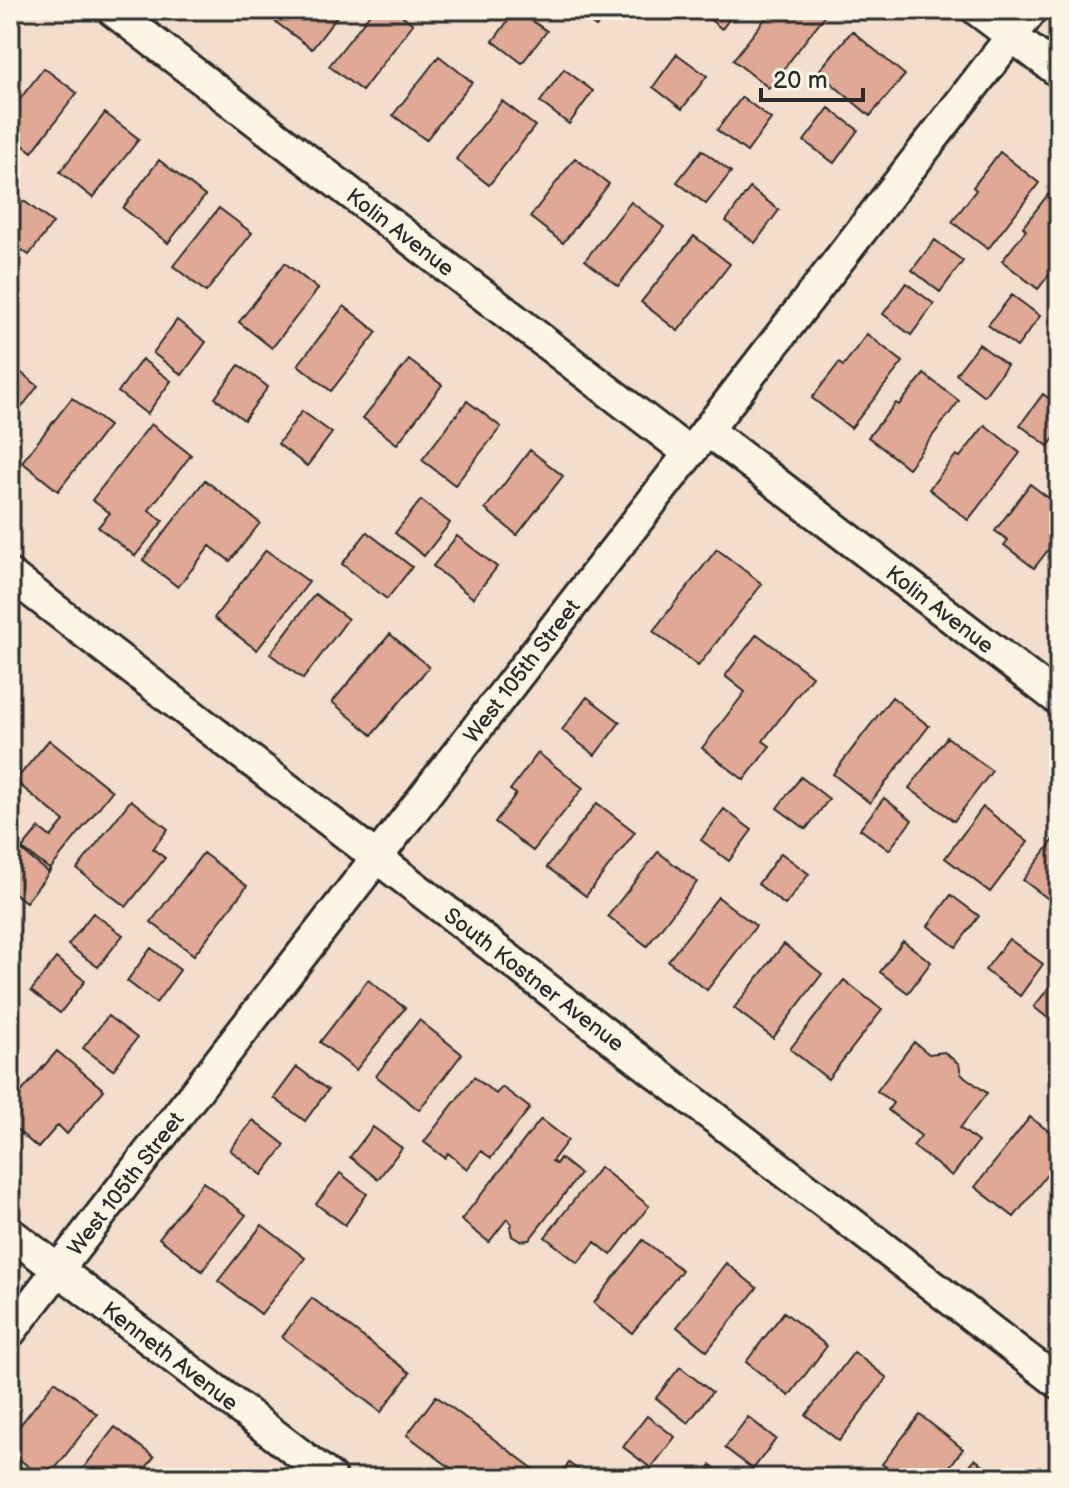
<svg xmlns="http://www.w3.org/2000/svg" width="1069" height="1488" viewBox="0 0 1069 1488" font-family="'Balsamiq Sans',sans-serif">
	<rect width="100%" height="100%" fill="#f3decd"/>
	<filter id="ink" filterUnits="userSpaceOnUse"><feTurbulence type="fractalNoise" baseFrequency=".0125" numOctaves="2"/><feDisplacementMap in="SourceGraphic" scale="16" xChannelSelector="R" yChannelSelector="G"/><feConvolveMatrix kernelMatrix="1 2 1 2 8 2 1 2 1" color-interpolation-filters="sRGB"/></filter>
	<g filter="url(#ink)">
		<path fill="#dfa995" stroke="#2b2b2b" stroke-width="2" d="M281,10H342L312,49L273,20Z
			M373,10H395L413,24L362,91L329,66Z
			M516,10L547,31L522,63L493,41Z
			M573,10H608L596,27Z
			M698,10H736L722,29Z
			M772,10H818L825,15L769,88L733,60Z
			M852,31L905,75L870,116L818,72Z
			M677,54L707,76L682,109L653,87Z
			M439,56L472,82L426,140L393,115Z
			M44,68L77,93L32,152L10,135V112Z
			M564,69L593,91L569,124L540,102Z
			M742,97L771,119L747,152L717,130Z
			M502,101L535,126L489,185L456,159Z
			M829,108L858,130L834,163L804,141Z
			M105,113L139,139L93,198L60,172Z
			M702,150L731,172L706,204L677,182Z
			M1000,152L1039,183L988,249L952,222L976,190L973,187Z
			M575,158L609,184L563,243L530,217Z
			M159,160L205,196L168,243L123,208Z
			M750,188L779,210L755,243L726,221Z
			M1050,192L1059,199V262L1038,289L1002,261L1026,230L1023,227Z
			M24,201L53,223L29,255L10,241V219Z
			M631,202L664,227L618,286L585,260Z
			M219,208L252,233L206,292L173,266Z
			M694,236L730,264L678,331L641,302Z
			M935,240L963,261L940,292L912,270Z
			M285,263L318,289L272,348L239,322Z
			M906,283L934,304L911,335L883,314Z
			M1012,295L1040,316L1017,347L988,325Z
			M344,306L377,332L331,391L298,365Z
			M177,320L206,342L182,375L153,353Z
			M867,334L903,362L851,428L812,398L839,363L843,366Z
			M979,344L1007,365L984,396L956,374Z
			M142,359L171,381L147,414L118,392Z
			M409,360L442,385L397,444L363,418Z
			M10,364L38,386L10,422Z
			M239,365L268,387L244,420L215,398Z
			M924,374L959,401L908,468L868,437L896,403L899,405Z
			M1043,394L1059,406V432L1048,446L1020,425Z
			M72,398L109,426L58,491L22,462Z
			M467,401L501,427L455,485L422,460Z
			M302,411L332,433L307,466L278,444Z
			M151,424L191,455L149,510L163,521L135,556L98,527L110,513L92,500Z
			M985,425L1020,453L968,520L929,489L956,455L960,457Z
			M530,450L563,476L517,535L485,509Z
			M205,480L260,523L230,561L210,546L178,587L143,560Z
			M1030,484L1059,506V536L1034,568L1004,545L1008,540L995,531Z
			M421,500L450,523L424,556L395,533Z
			M367,532L412,567L387,599L342,564Z
			M457,536L497,567L473,598L433,566Z
			M717,549L762,584L698,666L653,631Z
			M266,550L309,582L257,650L214,618Z
			M315,594L348,619L303,679L270,654Z
			M390,634L429,667L372,735L332,702Z
			M757,634L812,676L763,741L770,746L744,780L702,748L745,692L725,676Z
			M587,697L620,722L595,755L562,730Z
			M892,697L929,726L870,803L833,774Z
			M947,737L992,771L954,821L909,788Z
			M49,740L112,791L48,872L21,850L39,828L51,837L64,821L15,781Z
			M538,753L583,788L533,851L495,822L516,794L510,790Z
			M801,777L829,799L806,829L777,808Z
			M884,798L912,820L889,850L860,829Z
			M131,800L168,829L153,849L165,858L126,907L77,869Z
			M597,803L635,832L586,896L547,867Z
			M983,807L1028,842L990,892L945,858Z
			M724,809L752,830L729,861L701,840Z
			M1059,833V907L1023,880Z
			M21,848L51,870L26,902L10,890V862Z
			M658,852L697,882L647,946L608,916Z
			M203,853L247,886L194,955L151,922Z
			M781,853L809,874L785,905L758,884Z
			M951,895L979,916L956,947L928,926Z
			M718,897L756,926L707,990L668,961Z
			M93,913L123,935L98,967L68,945Z
			M1009,939L1043,964L1020,996L985,970Z
			M903,941L931,962L908,993L880,972Z
			M784,944L822,974L773,1038L734,1008Z
			M151,948L180,970L156,1003L127,981Z
			M56,958L85,981L60,1013L31,991Z
			M1059,974V1027L1034,1007Z
			M368,980L405,1008L356,1070L320,1042Z
			M844,980L882,1010L828,1079L790,1049Z
			M108,1016L137,1038L113,1070L83,1048Z
			M419,1020L462,1054L419,1110L376,1076Z
			M914,1042L929,1054L944,1052L959,1064L961,1074L987,1093L960,1128L978,1142L952,1176L913,1146L921,1136L888,1110L893,1103L877,1091Z
			M57,1051L104,1090L67,1134L58,1125L38,1148L10,1124V1105Z
			M297,1067L328,1090L305,1121L274,1098Z
			M474,1077L496,1094L502,1087L530,1108L491,1158L481,1151L467,1169L448,1153L445,1158L424,1142Z
			M1030,1117L1059,1139V1159L1014,1217L975,1187Z
			M541,1119L568,1140L552,1161L556,1164L560,1158L580,1174L529,1240L520,1241L512,1236L510,1227L512,1224L507,1219L489,1242L461,1220Z
			M253,1120L285,1145L262,1175L230,1150Z
			M373,1127L402,1148L378,1179L350,1157Z
			M600,1167L649,1206L611,1255L595,1242L578,1263L545,1237Z
			M340,1173L367,1194L345,1225L316,1204Z
			M203,1182L246,1215L202,1271L159,1238Z
			M262,1225L305,1258L261,1314L218,1281Z
			M643,1240L682,1270L632,1333L594,1303Z
			M726,1263L757,1288L707,1351L677,1327Z
			M312,1298L410,1373L381,1412L282,1337Z
			M784,1312L827,1346L789,1396L746,1362Z
			M854,1352L887,1378L839,1441L806,1415Z
			M680,1367L712,1392L688,1423L656,1398Z
			M55,1381L97,1414L48,1478H43L10,1452V1438Z
			M436,1396L535,1470L530,1478H464L407,1435Z
			M920,1415L963,1449L941,1478H900L882,1464Z
			M647,1416L675,1437L651,1468L623,1447Z
			M748,1417L776,1439L753,1469L725,1448Z
			M115,1427L154,1457L138,1478H76Z
			M975,1459L999,1478H959Z
			M569,1463L589,1478H558Z
			M711,1465L728,1478H701Z"/>
		<g fill="none" stroke-linecap="round" stroke-linejoin="round">
			<g stroke="#2b2b2b" stroke-width="36">
				<g id="street">
					<path id="s1" d="M112,10L689,453"/>
					<path d="M977,10L1059,72"/>
					<path id="s2" d="M707,430L1059,700"/>
					<path id="s3" d="M10,575L1059,1383"/>
					<path id="s4" d="M10,1233L331,1478"/>
					<path id="s5" d="M10,1332L1032,10"/>
				</g>
			</g>
			<use href="#street" stroke="#fcf5e5" stroke-width="30"/>
		</g>
	</g>
	<g text-anchor="middle" stroke-width="8" stroke-linejoin="round" paint-order="stroke">
		<g font-size="22" fill="#2b2b2b" stroke="#fcf5e5">
			<text dy="8" stroke="none"><textPath href="#s1" startOffset="364">Kolin Avenue</textPath></text>
			<text dy="8" stroke="none"><textPath href="#s2" startOffset="294">Kolin Avenue</textPath></text>
			<text dy="8" stroke="none"><textPath href="#s5" startOffset="836">West 105th Street</textPath></text>
			<text dy="8" stroke="none"><textPath href="#s3" startOffset="662">South Kostner Avenue</textPath></text>
			<text dy="8" stroke="none"><textPath href="#s5" startOffset="188">West 105th Street</textPath></text>
			<text dy="8" stroke="none"><textPath href="#s4" startOffset="202">Kenneth Avenue</textPath></text>
		</g>
	</g>
	<rect width="1069" height="1488" fill="none" stroke="#fcf5e5" stroke-width="40"/>
	<rect x="20" y="20" width="1029" height="1448" fill="none" stroke="#2b2b2b" stroke-width="3" filter="url(#ink)"/>
	<path d="M761 88v12h102v-12" fill="none" stroke="#2b2b2b" stroke-width="4"/>
	<text x="773" y="88" font-size="24" fill="#2b2b2b" stroke="#fcf5e5" stroke-width="6" paint-order="stroke">20 m</text>
</svg>
